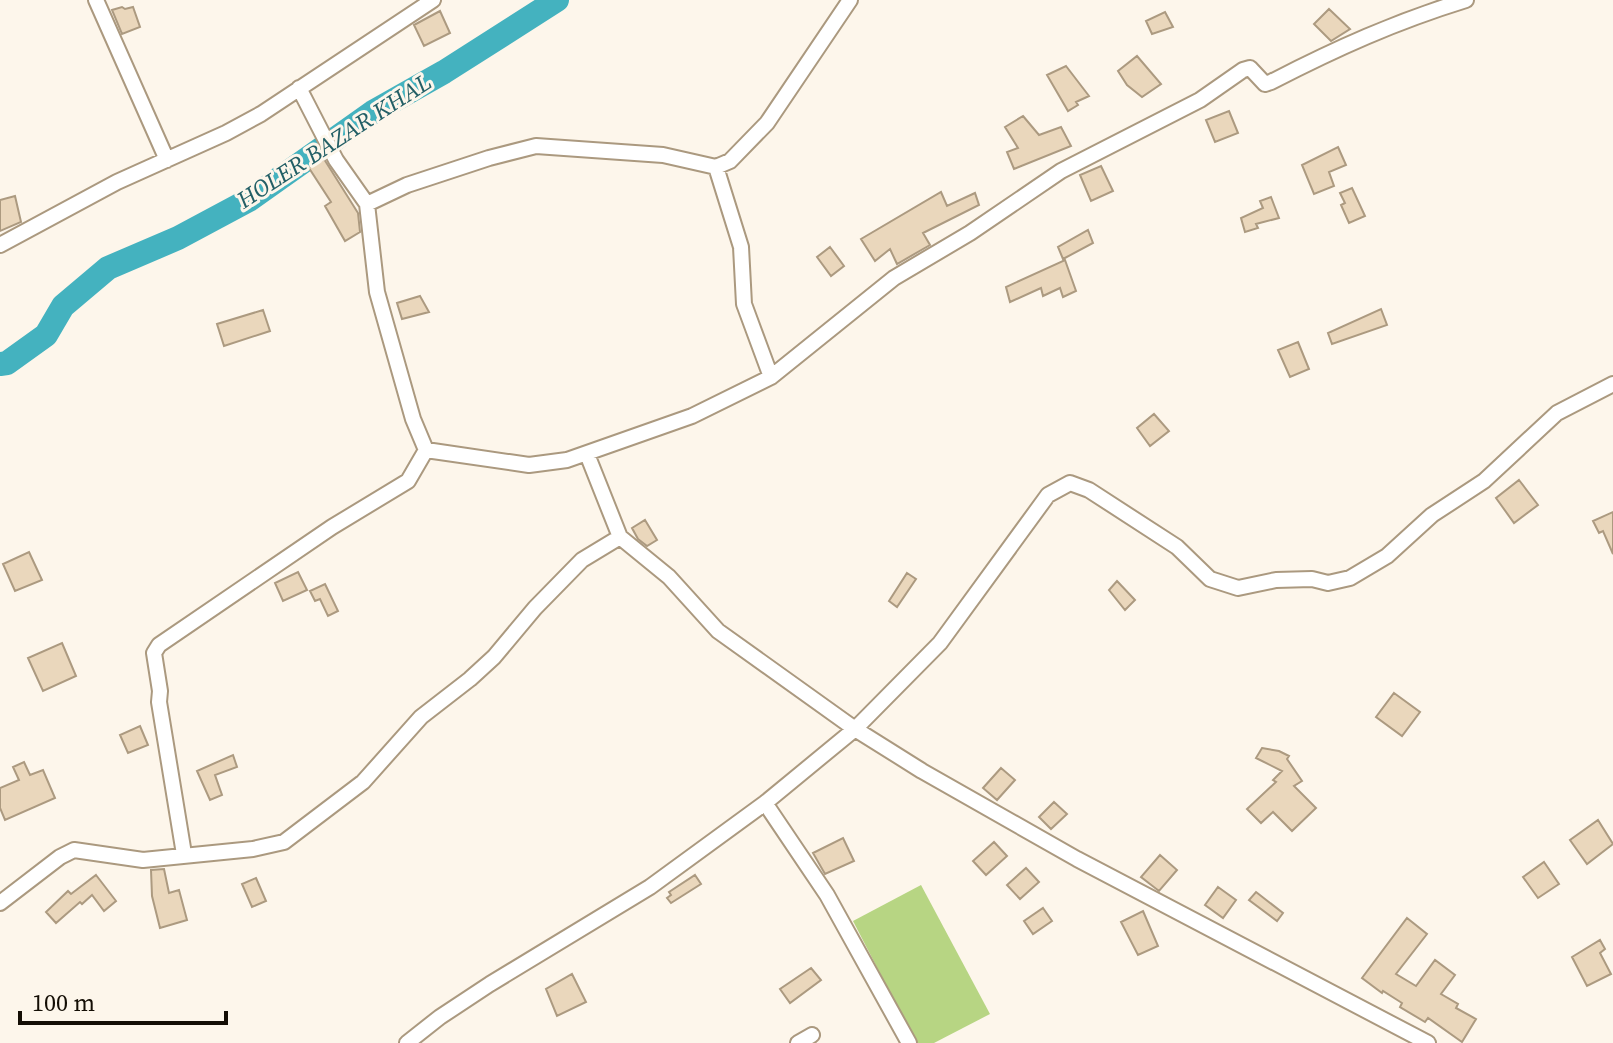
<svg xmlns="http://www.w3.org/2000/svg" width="1613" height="1043" viewBox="0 0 1613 1043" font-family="'Source Serif 4',serif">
	<rect width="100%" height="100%" fill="#fdf6eb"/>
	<path fill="#b7d583" d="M921,885L990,1014L934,1043H916L853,921Z"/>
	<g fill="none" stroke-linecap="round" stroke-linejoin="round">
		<path stroke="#44b2bf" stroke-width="24" d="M0,364L7,363L46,335L63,306L108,268L178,238L249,200L373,112L444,72L557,0"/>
	</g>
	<path fill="#ead7bc" stroke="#ac9a80" stroke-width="2" d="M122,7L125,9L133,7L140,27L122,34L112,10Z
		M1329,9L1350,29L1331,41L1314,24Z
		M440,11L450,33L424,46L414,25Z
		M1165,12L1173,27L1152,34L1146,21Z
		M1137,56L1161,84L1142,97L1127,85L1118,71Z
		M1066,66L1089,96L1076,102L1078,105L1068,111L1047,75Z
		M1229,111L1238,133L1215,142L1206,120Z
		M1023,116L1039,135L1061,127L1071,146L1014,169L1007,152L1018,148L1005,127Z
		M1338,147L1346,165L1329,172L1334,186L1314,194L1302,165Z
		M324,159L358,213L360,232L345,241L325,206L331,202L309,168Z
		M1101,166L1113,191L1091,201L1080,175Z
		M1352,188L1365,216L1349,223L1341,205L1345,203L1340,193Z
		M941,192L947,206L975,193L979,205L923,233L930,245L897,264L890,249L875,261L861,239Z
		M15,196L21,222L0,231V200Z
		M1271,197L1279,218L1256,224L1258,228L1245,232L1241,218L1263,208L1260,201Z
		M1088,230L1093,243L1063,259L1058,247Z
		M830,247L844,266L831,276L817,257Z
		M1065,260L1076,291L1063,297L1060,288L1043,296L1041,288L1010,302L1006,287Z
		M420,296L429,312L402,319L397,303Z
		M1381,309L1387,325L1332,344L1328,333Z
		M263,310L270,331L224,346L217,324Z
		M1298,342L1309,369L1290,377L1278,350Z
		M1154,414L1169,431L1150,446L1137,428Z
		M1519,480L1538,505L1514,523L1496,498Z
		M1613,512V554L1603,531L1599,533L1593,521Z
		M645,520L657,540L647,546L638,539L632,528Z
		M29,552L42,580L15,591L3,564Z
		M298,572L307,590L283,601L275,583Z
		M907,573L916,579L897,607L889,601Z
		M1117,581L1135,600L1125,610L1109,590Z
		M325,584L338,611L328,616L320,599L315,601L310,591Z
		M62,643L76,676L43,691L28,658Z
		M1394,693L1420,712L1402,736L1376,717Z
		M140,726L148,745L128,753L120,735Z
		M1262,748L1279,751L1289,756L1287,759L1302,781L1294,786L1316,808L1292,831L1273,812L1261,823L1247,809L1276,782L1273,780L1282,771L1256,758Z
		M233,755L237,767L215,775L222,795L210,800L197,771Z
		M24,762L30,775L43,770L55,798L5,820L0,808V788L19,780L13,767Z
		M1001,768L1015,780L997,800L983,788Z
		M1054,802L1067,814L1051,829L1039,817Z
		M1598,820L1613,844L1587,864L1570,840Z
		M843,838L854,861L825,874L813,853Z
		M994,842L1007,856L986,875L973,861Z
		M1160,855L1177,870L1159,891L1141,877Z
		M1544,862L1559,884L1538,898L1523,877Z
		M1026,868L1039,882L1020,899L1007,885Z
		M164,869L169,893L179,890L187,920L160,928L152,896L151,870Z
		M96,875L116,901L104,911L92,895L82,904L80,902L56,923L46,912L68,891L71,894Z
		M695,875L701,884L671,903L667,898L671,895L669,892Z
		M256,878L266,901L252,907L242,884Z
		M1218,887L1236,900L1223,918L1205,905Z
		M1256,892L1283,913L1277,921L1249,900Z
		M1043,908L1052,921L1033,934L1024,921Z
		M1143,911L1158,946L1138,955L1121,922Z
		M1407,918L1427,934L1396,974L1416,986L1435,960L1455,975L1441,994L1458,1004L1456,1008L1476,1019L1462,1042L1428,1018L1425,1022L1400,1007L1402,1003L1383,991L1382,993L1362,978Z
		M1600,940L1605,949L1600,953L1611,974L1587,986L1572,957Z
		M811,968L821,980L790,1003L780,989Z
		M572,974L586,1002L557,1016L546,989Z"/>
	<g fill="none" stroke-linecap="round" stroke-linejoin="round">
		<g stroke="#ab997f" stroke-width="18">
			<path id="street" d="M96,0L167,160
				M716,167L741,247L744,304L771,377
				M367,204L407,185L489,158L536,146L663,155L716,167L730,161L767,123L850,0
				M0,245L117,182L226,133L261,114L433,0
				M426,450L529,465L567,460L692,416L771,377L894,278L970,233L1061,171L1200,100L1243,70L1250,68L1265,84L1271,82C1337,48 1395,22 1466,0
				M587,454L620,537
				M765,803L827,895L909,1043
				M184,854L159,702L160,691L154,653L159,645L332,527L408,481L426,450L413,419L377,292L367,204L336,160L299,88
				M0,903L60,857L74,850L143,860L253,849L284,842L363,782L421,717L470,679L494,657L535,608L582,560L620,537L669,577L718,631L855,729L922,771L1077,859L1428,1043
				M407,1043L440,1017L490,984L650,887L765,803L855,729L940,643L1048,495L1070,483L1089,490L1177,547L1210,579L1238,588L1276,580L1312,579L1328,583L1350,578L1387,556L1432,515L1484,481L1557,413L1613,384
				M798,1043L812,1035"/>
		</g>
		<use href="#street" stroke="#fff" stroke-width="14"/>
	</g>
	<g text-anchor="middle" stroke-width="6" stroke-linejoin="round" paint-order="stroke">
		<g font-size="24" font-style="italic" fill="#235f66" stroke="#fdf6eb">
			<text transform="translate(334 141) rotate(-33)" y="8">HOLER BAZAR KHAL</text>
		</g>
	</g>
	<path d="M20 1011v12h206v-12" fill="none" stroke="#140e05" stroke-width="4"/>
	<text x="32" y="1011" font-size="24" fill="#140e05" stroke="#fdf6eb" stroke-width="6" paint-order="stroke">100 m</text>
</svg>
